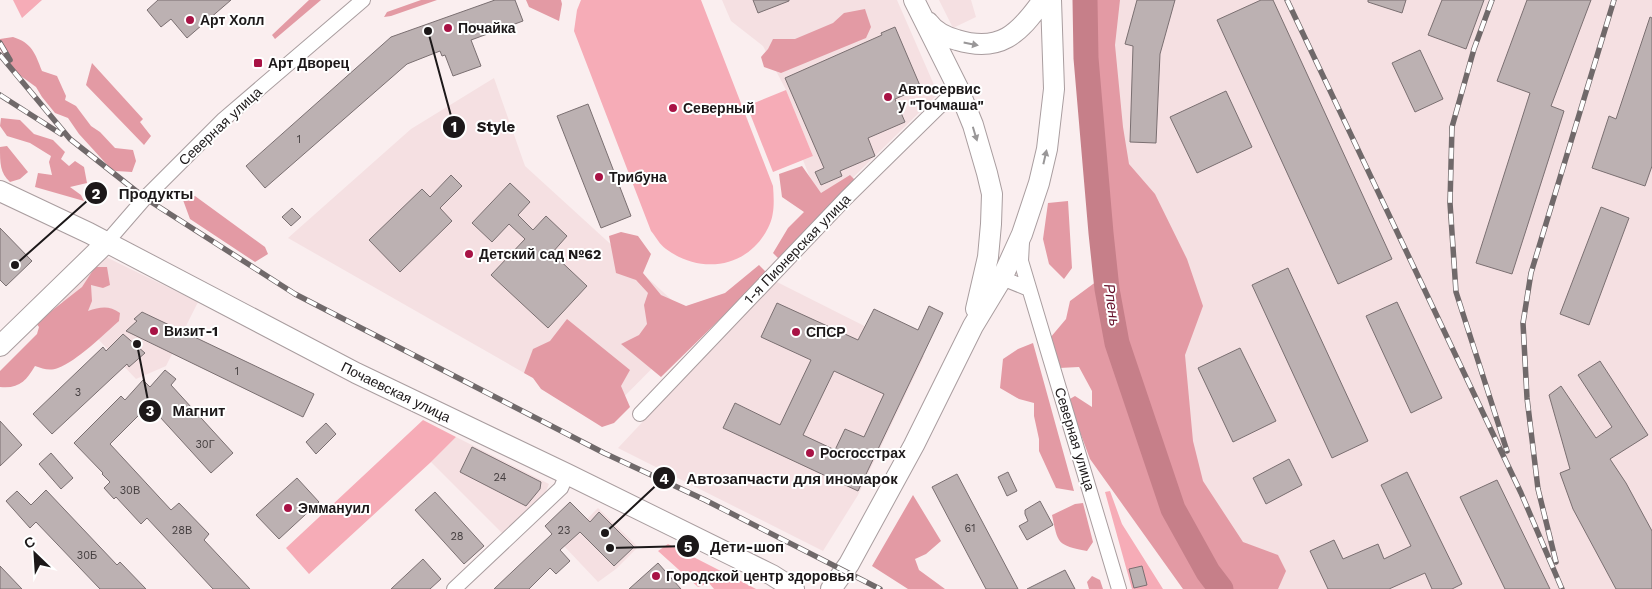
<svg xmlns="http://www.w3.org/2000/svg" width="1652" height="589" viewBox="0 0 1652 589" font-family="'Work Sans',sans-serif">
	<rect width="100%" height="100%" fill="#faeeef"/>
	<path fill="#f5e0e2" d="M722,0H897L938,94L822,208L803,160L813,156L786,90L763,46L731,21Z
		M939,0H971L976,17L953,28Z
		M1100,0H1652V589H1245L1177,499Z
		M494,78L525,166L697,323L600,421L533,378L288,238L411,129Z
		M104,256L198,302L166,366L136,379L60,299Z
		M775,281L924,356L858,495L823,551L618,448Z
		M456,437L549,484L543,498L504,535L431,462Z
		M598,508L638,547L616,569L598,582L564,546L577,529Z"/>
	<path fill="#f6acb7" d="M13,0H42L22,18Z
		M581,0H701L773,186C774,200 775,215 768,228C748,268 701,275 666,249C660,245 656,237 651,231L574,31L577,10Z
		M786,90L813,156L773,172L747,106Z
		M423,420L456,437L431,462L309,574L286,548Z
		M1110,491L1122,524L1163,589H1132L1105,492Z
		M668,544L756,589H714L709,583L698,587L658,551Z"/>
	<path fill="#e39aa4" d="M309,0H321L275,39L272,35Z
		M421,0H437L391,16L384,17L387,12Z
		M526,0H561L562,4L559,21L529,7Z
		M1091,0H1120L1115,45L1123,127L1129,164L1155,194L1187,259L1203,306L1185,355L1193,441L1203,481L1243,542L1278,555L1286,571L1278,589H1183L1090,459L1068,400L1075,396L1092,407V391L1079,367L1059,368L1050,338L1066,319L1070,301L1112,270L1103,213L1101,143L1091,46Z
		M865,9L871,27L866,38L781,73L764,67L761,57L768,49L773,39H795L833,23L844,13Z
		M13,37C32,43 35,53 42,71L57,76L66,96L65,100L76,106L91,126L100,132L115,148L133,150L136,161L132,172L116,171L111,169L79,134L68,118L55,113L42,97L36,87L14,71L0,49V39Z
		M92,63L143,119L140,122L151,136L144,145L86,85Z
		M1,118L20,120L34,134L53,140L65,152L61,159L69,166L75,161L84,167L87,183L70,187L81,195L84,201L35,187L38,173L52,175L49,162L51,156L30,143L7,136L0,126Z
		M7,146L28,172L20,179L10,182C0,173 0,163 0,147Z
		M802,166L821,193L850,175L858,183L780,260L773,253L788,228L804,212L782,197L779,174Z
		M195,196L265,247L268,254L255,262L190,219L183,200Z
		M1068,201L1072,268L1064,279L1049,264L1043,239L1048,203Z
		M621,232L638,236L651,254L643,273L661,295L686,306L725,293L759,265L767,273L661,377L621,344L639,335L647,324L644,305L648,293L636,280L616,273L609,236Z
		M95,267H107L110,285L103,288L91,285L92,301L88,311C100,307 109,305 120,313L119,321C103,335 77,361 58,368C50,371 43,369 35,366C26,381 19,389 0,387V371L37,334L39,327L36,323L82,287Z
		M567,319L630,370L621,386L630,407L614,423L602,427L541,389L533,378L524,373L533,349L550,341Z
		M1033,343L1074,491L1056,488L1039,451V439L1034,416V403L1019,399L1000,388L1003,359L1018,349Z
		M913,495L941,541L926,554L915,559L919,570L945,589H908L872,566Z
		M1083,503L1093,542L1087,551C1057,545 1058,544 1052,515L1075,504Z
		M1092,576L1100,580L1103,589H1089L1087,582Z"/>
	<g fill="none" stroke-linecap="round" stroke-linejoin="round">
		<path stroke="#c67f89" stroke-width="25" d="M1085,0L1086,58L1101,233L1107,289L1117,343L1173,509L1208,572L1221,589"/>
	</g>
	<path fill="#bcb1b2" stroke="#7a6f71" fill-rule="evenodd" d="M158,0H231L187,38L171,19L161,27L147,10Z
		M495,0H515L523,21L471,40L481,66L453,76L445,55L442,56L440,51L407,64L265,188L246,166L391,37Z
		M753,0H789V1L758,13Z
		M1137,0H1175L1160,54L1156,143L1130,142L1133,46L1125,44Z
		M1261,0H1273L1392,259L1338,284L1217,20Z
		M1368,0H1406L1402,13L1368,2Z
		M1442,0H1484L1466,49L1428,35Z
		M1527,0H1591L1551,106L1564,111L1512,274L1476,263L1530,93L1497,81Z
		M1650,17L1652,18V166L1645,186L1592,168L1609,116L1616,119Z
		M895,27L921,88L895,99L905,122L868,138L875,156L840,171L842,176L821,185L815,172L824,168L785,78L882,35L881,33Z
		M1420,50L1443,99L1415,112L1392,63Z
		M1226,91L1252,147L1197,173L1170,117Z
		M588,104L631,216L601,228L557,116Z
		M451,175L462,186L440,208L452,221L400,272L369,240L422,189L430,197Z
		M510,183L530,202L518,215L533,230L546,216L567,236L552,253L587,286L548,328L491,275L525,239L509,224L492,242L472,223Z
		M1601,207L1629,218L1589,325L1560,314Z
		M292,208L301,217L291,226L282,217Z
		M0,228L32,261L6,286L0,280Z
		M1288,268L1368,441L1332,458L1252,285Z
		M1397,302L1442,398L1411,413L1366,316Z
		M777,303L858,340L874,309L918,330L929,306L943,313L858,491L723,428L735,403L780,425L811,360L761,337ZM834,371L884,394L864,437L845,429L835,450L803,435Z
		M142,312L314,394L303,417L126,331L137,321L134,319Z
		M123,334L145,353L129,367L127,364L52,434L33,414L103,347L106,351Z
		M1240,348L1276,421L1233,442L1198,368Z
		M1600,361L1648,435L1610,459L1626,483L1652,531V589H1616L1573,509L1560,473L1570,469L1549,395L1561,386L1596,438L1612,427L1578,375Z
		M165,370L176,379L171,385L233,453L211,473L149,405L110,444L171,510L179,503L209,534L204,540L250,589H213L147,518L141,524L116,497L114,499L104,488L110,482L102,474L103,473L74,443L121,396L125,400L143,380L150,387Z
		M0,421L22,445L0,466Z
		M326,423L336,434L316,454L306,442Z
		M472,447L541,482L540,489L526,506L460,472Z
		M51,453L73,478L61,489L39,464Z
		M1289,459L1302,485L1266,504L1253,478Z
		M1008,472L1017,491L1007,496L998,477Z
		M1407,472L1462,584L1452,589H1432L1425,573L1389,589H1328L1310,551L1334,540L1343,559L1378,544L1384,559L1411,546L1381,485Z
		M957,474L1018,589H986L932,487Z
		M297,478L319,502L279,539L256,515Z
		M1497,480L1550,589H1505L1460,497Z
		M46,490L117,565L120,562L146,589H100L36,522L30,528L6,501L17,491L31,505Z
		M435,492L484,546L464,564L415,510Z
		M1040,501L1053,525L1027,540L1019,526L1028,521L1025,514V510Z
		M570,502L590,522L599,512L634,547L614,566L580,532L560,550L570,561L556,574L550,568L529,589H494L552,534L545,526Z
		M423,559L441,579L430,589H391Z
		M658,563L681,589H629Z
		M0,566L22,589H0Z
		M1142,566L1147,585L1134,588L1129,569Z
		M1065,570L1075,589H1027Z"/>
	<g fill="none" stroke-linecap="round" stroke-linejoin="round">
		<g stroke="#a99d9f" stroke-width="16">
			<path id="street" d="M1022,242L1021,261L1119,589
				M106,243L145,198L224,119L363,0
				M1002,278L1029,289
				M640,414L846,198L958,88
				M454,589L561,488L567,474"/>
		</g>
		<g stroke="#a99d9f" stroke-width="22">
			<path id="secondary" d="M914,0L958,88L973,125L987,173L992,194L991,224L988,257L976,309
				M928,22C935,32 946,37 957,40C1000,53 1019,34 1043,0
				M0,191L89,233L356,373L567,474L772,575L794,589
				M0,346L106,243
				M831,589L849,564L914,445L973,326L1002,278L1022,234L1039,183L1047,149L1054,89L1051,0"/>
		</g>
		<use href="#street" stroke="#fff" stroke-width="14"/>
		<use href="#secondary" stroke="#fff" stroke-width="20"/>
		<g stroke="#70696a" stroke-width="5.5">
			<path id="rail" d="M1287,0L1521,493L1562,589
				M1492,0L1474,49L1452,127L1450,203L1456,292L1507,451
				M0,43L10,60
				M0,55L70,139L145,198L295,294L604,453L705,500L880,589
				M0,95L61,134
				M1556,562L1538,489L1527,398L1523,323L1531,273L1614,0"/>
		</g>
		<use href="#rail" stroke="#fff" stroke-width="4" stroke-dasharray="11" stroke-linecap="butt"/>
	</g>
	<defs><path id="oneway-solid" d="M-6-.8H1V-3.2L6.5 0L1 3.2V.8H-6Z" transform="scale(1.25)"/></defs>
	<g fill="#999798">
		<use href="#oneway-solid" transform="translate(971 44) rotate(11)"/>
		<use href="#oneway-solid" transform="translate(975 134) rotate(73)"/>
		<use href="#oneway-solid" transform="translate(1045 157) rotate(-77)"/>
	</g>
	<g fill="#a81345" stroke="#fff" stroke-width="2">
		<circle cx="190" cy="20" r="5"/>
		<circle cx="448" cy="28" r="5"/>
		<rect x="253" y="58" width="10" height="10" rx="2.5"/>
		<circle cx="888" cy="97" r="5"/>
		<circle cx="673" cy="108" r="5"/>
		<circle cx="599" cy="177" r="5"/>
		<circle cx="469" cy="254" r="5"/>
		<circle cx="154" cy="331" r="5"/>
		<circle cx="796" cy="332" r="5"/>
		<circle cx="810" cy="453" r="5"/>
		<circle cx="288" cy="508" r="5"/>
		<circle cx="656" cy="576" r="5"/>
	</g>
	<g text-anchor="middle" stroke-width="4" stroke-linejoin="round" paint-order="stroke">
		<g font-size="11" fill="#443e3f">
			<text x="299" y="143">1</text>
			<text x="237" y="375">1</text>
			<text x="78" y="396">3</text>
			<text x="205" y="448">30Г</text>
			<text x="500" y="481">24</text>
			<text x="130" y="494">30В</text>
			<text x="970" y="532">61</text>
			<text x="182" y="534">28В</text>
			<text x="564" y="534">23</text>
			<text x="457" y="540">28</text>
			<text x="87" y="559">30Б</text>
		</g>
		<g font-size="14" font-weight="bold" fill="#1c1819" stroke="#fff" text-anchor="start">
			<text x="200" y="25">Арт Холл</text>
			<text x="458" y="33">Почайка</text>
			<text x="268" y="68">Арт Дворец</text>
			<text x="898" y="94">Автосервис<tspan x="898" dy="16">у "Точмаша"</tspan></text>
			<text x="683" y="113">Северный</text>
			<text x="609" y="182">Трибуна</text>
			<text x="479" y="259">Детский сад №62</text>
			<text x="164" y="336">Визит-1</text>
			<text x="806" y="337">СПСР</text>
			<text x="820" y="458">Росгосстрах</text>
			<text x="298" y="513">Эммануил</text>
			<text x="666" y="581">Городской центр здоровья</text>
		</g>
		<g font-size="14" fill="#1c1819" stroke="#fff">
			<text transform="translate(220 126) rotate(-43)" y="5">Северная улица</text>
			<text transform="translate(797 249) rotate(-46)" y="5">1-я Пионерская улица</text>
			<text transform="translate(396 392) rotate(26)" y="5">Почаевская улица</text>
			<text transform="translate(1075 439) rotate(73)" y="5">Северная улица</text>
		</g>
		<g font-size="15" font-style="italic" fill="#650e28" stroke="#fff">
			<text transform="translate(1112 305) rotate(82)" y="5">Рпень</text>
		</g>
	</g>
	<path fill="none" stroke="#1c1819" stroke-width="2" d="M428 31L454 127M15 265L96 193M137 344L150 411M605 533L664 478M610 548L688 546"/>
	<g fill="#1c1819" stroke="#fff" stroke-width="2">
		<circle cx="428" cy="31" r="5"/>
		<circle cx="15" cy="265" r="5"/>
		<circle cx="137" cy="344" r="5"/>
		<circle cx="605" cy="533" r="5"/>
		<circle cx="610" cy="548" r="5"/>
		<circle cx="454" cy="127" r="12"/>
		<circle cx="96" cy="193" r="12"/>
		<circle cx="150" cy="411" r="12"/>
		<circle cx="664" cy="478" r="12"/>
		<circle cx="688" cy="546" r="12"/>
	</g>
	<g font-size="15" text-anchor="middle" font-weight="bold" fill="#fff">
		<text x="454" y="132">1</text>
		<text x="96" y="199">2</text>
		<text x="150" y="416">3</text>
		<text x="664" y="484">4</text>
		<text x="688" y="552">5</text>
	</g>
	<g font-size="15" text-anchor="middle" font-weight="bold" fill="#1c1819" stroke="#fff" stroke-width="4" stroke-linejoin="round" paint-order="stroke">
		<text x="496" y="132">Style</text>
		<text x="156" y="199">Продукты</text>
		<text x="199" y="416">Магнит</text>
		<text x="792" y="484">Автозапчасти для иномарок</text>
		<text x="747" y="552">Дети-шоп</text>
	</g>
	<g transform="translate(35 554) rotate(335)" stroke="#ffffff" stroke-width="4" paint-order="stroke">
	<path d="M0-4L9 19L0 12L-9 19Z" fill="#1c1819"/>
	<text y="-8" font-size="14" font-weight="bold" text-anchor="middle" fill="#1c1819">С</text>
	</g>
</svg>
